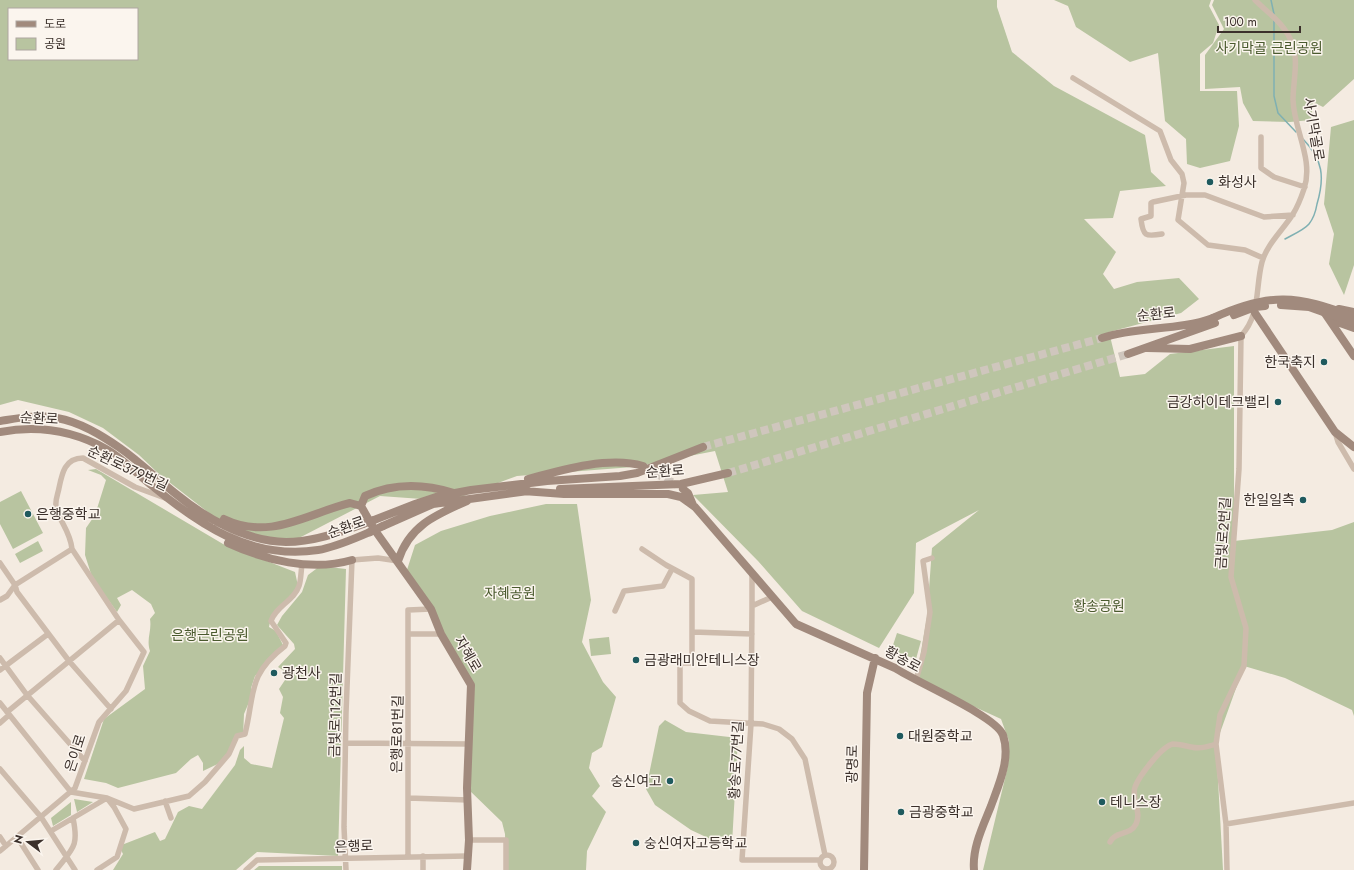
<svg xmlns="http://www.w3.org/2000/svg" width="1354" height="870" viewBox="0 0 1354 870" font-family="Jost,'Noto Sans KR',sans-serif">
	<rect width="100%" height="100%" fill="#f4ebe1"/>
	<path fill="#b8c4a0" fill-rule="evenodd" d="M0,0H997V7L1012,52L1054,86L1145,135L1151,172L1166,186L1120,191L1113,218L1084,219L1116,252L1103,274L1114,289L1137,282L1179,278L1199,299L1181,313L1109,332L1120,377L1145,374L1170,354L1234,346V541L1332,530L1354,522V716L1352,710L1285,678L1244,666L1216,744L1223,870H983L1008,766L1009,741L1001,719L916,680L927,617L932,548L979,510L916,543L914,593L879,648L802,611L758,561L693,495L728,492L715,451L633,467L517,476L450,501L380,496L299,538L265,539L231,530L160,475L139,455L103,428L69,412L18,400L0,405ZM9,9H137V59H9Z
		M1054,0H1211L1209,6L1219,25L1213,43L1200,54V91H1237L1239,126L1230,161L1200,168L1187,164L1186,139L1165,121L1158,53L1130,62L1076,27L1068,6Z
		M1214,0H1354V79L1323,107L1313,102L1311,120L1290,122L1253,121L1243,103L1240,87L1205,89V55L1224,29L1212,5Z
		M1354,120V265L1344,295L1329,264L1334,234L1324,204L1331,127Z
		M96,469L223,544L295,572L298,586C290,599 271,614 269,627L276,631L284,647L255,676L251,688L252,695L244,714L243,737H237L226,760L203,771V763L198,755L191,759L176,773L118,788L106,783L84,779L104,719L145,689L143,666L150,651C146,639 152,631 150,619L155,613L151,604L132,590L117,598L121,605L117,612L92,577L85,555L86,528L95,515L106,480L101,475L88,470Z
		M21,491L43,533L13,549L0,524V502Z
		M546,504H577L591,600L582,642L603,682L616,697L602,747L592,753L589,768L600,786L592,796L606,812L587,851L586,870H506L505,834L502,822L467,788L471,685L406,573L415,545L441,531L490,516Z
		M38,541L43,551L20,563L15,554Z
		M320,566L346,569L338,856L257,852L236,870H113L123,854L119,846L155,832L160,841L165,839L178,812L189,806L202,809L235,765L240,750L244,746V758L251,764L272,768L284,718L280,713L283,697L279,689L289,674L278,667L295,649L294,644L277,625L282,616L302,592L308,575Z
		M897,633L921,641L916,659L891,651Z
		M609,637L611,654L591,656L589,639Z
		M665,720L686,732L738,738L732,844H721L691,830L655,805L646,789L659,726Z
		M74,799L93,802L77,812Z
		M71,802V815L53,826L51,818Z
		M259,866H342V870H254Z"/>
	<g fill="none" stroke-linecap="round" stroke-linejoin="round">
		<path stroke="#7fb0b2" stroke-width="1.5" d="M1271,0L1274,14
			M1274,19V96L1278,113L1296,132
			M1285,239C1292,235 1304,230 1309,224C1313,219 1316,210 1317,204C1325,177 1323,160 1303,139"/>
		<path stroke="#cfc6bd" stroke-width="8" stroke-dasharray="8 4" stroke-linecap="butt" d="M703,447L1102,338
			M644,467L677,485
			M728,473L1128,354"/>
		<path stroke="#cdbbac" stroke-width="5.5" d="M1073,78L1160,131L1171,160L1182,174L1184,183L1178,220L1208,245L1245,250L1263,258
			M1261,137V168L1274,177L1305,187
			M1162,234C1145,237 1143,236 1141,219L1151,216V203L1153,202L1186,195H1205L1264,217L1293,215
			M1335,432L1338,442L1354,469
			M642,549L666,565L692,579V663H680V703L689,711L710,721L763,724L779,729L792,739L805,759L825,855
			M0,563L15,585L17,592L69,661L111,709
			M772,597L752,606L751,724L742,860H820
			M0,600L7,596L15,585L72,549C70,530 59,522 56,506C55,500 58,494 59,488C62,473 65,458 83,458L135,487L165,498
			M752,606V574
			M615,611L624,591L663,586L672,569
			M693,632L752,634
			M409,634H441
			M0,658L27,695L85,761
			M0,670L48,634
			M916,680L924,652L930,612L923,561L932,558
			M0,703L71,792
			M7,712L119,620L72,549
			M0,723L9,715
			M346,743L469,744
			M0,769L41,817L75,870
			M71,792L107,798L134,809L189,796L205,782L229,754L237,736L245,734C255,694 247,675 285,646L286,643L271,621C276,606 294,601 299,586C301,580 301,571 302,564
			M408,798L468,800
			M165,801L171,818
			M1226,824L1354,803
			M51,831L107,798L114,807L126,829L117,857L97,870
			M0,837L6,846
			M17,837L38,870
			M469,840H506V870
			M1110,842C1115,831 1130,836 1136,824C1142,812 1131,799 1135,787C1139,776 1162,746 1173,744C1180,744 1185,746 1191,747C1200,749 1207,747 1216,744
			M0,851L75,788L99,722L126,691L144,652L119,620
			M820 862a7 7 0 1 1 14 0a7 7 0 1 1-14 0Z
			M408,857V610L431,609
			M56,870C73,848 79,847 73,818
			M246,870L257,860L467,856
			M346,870L344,827L346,713L352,560L378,558L398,561
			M423,870V856
			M1227,870L1226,824L1216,744L1220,715L1244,666L1246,628L1231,577L1239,469L1241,336C1261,314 1255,289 1262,262C1267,244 1283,230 1293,214C1298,206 1301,198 1304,189C1314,160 1294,130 1293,100C1293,82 1299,60 1292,43C1285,24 1268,13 1255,0"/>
		<path stroke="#a18a7d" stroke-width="8" d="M1322,309L1354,356
			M1339,309L1354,312
			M1255,313L1335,432L1354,447
			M1331,315L1340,323L1354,328
			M1102,338C1138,326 1178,331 1213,318
			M1147,348L1190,349L1241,336
			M1128,354L1215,323
			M0,421C19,418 38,414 57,418C80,422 101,435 120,448C140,462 157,479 176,494C207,519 246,541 286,542C312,542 339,533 363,524
			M0,432C38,425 72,430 106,449C122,458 136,473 151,485C200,525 250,560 318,550C336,547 353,539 370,532
			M528,479C561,470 609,456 643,466
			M560,489L681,484L728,473
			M683,489L688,493L693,505
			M523,491L564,494H668L681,497L695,507L796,624L895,668C916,682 996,716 1003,735C1011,758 999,784 991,806C983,826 972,848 974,870
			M454,493C425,484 393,483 365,496L361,506L374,529L431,609L441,634L471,685L467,788L469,840L467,870
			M224,519C270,541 306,514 350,503L361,506
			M374,520L415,504L439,496L471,490L547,481L620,476L637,473L703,447
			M383,526L433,504L528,491
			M228,543C265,560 311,572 352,560
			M398,561C409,526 435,515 467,501
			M864,870L867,693L875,658"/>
		<path stroke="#a18a7d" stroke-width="8" d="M1281,305L1309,307L1354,323
			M1234,315L1255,307L1265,306
			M1213,318C1270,292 1297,295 1354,317
			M363,524L374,520
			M370,532L383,526"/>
	</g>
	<g fill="#1f5a5e" stroke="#fbf5ee" stroke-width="1.5">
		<circle cx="1210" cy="182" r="4"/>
		<circle cx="1324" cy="362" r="4"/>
		<circle cx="1278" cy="402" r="4"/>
		<circle cx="1303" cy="500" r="4"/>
		<circle cx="28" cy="514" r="4"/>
		<circle cx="636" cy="660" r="4"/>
		<circle cx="274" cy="673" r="4"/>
		<circle cx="900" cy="736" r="4"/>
		<circle cx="670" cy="781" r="4"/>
		<circle cx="1102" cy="802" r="4"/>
		<circle cx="901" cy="812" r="4"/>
		<circle cx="636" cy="843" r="4"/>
	</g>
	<g text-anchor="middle" stroke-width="3" stroke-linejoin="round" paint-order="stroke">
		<g font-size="14" fill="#4a5a2e" stroke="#fbf5ee">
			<text x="1269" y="53">사기막골 근린공원</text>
			<text x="510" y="598">자혜공원</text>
			<text x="1099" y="611">황송공원</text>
			<text x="210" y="640">은행근린공원</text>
		</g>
		<g font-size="14" fill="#3b302b" stroke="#fbf5ee">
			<text transform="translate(1314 129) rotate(80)" y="5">사기막골로</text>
			<text transform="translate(1156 314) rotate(-6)" y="5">순환로</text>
			<text transform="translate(39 418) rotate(3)" y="5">순환로</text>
			<text transform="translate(128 468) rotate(25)" y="5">순환로379번길</text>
			<text transform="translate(665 471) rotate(-4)" y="5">순환로</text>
			<text transform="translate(346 527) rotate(-20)" y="5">순환로</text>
			<text transform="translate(1223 533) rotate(-86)" y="5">금빛로2번길</text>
			<text transform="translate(468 654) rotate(60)" y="5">자혜로</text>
			<text transform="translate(903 659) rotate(28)" y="5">황송로</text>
			<text transform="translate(335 715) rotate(-89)" y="5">금빛로112번길</text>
			<text transform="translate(397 734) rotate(-89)" y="5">은행로81번길</text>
			<text transform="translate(75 753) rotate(-72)" y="5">은이로</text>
			<text transform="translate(736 760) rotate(-87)" y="5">황송로77번길</text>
			<text transform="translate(852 764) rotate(-89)" y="5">광명로</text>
			<text transform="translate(354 846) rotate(-2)" y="5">은행로</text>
		</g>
		<g font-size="14" fill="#3b302b" stroke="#fbf5ee" text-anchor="start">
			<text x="1218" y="187">화성사</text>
			<text x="1316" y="367" text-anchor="end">한국축지</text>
			<text x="1270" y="407" text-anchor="end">금강하이테크밸리</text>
			<text x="1295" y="505" text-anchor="end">한일일측</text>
			<text x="36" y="519">은행중학교</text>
			<text x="644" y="665">금광래미안테니스장</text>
			<text x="282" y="678">광천사</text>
			<text x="908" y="741">대원중학교</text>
			<text x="662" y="786" text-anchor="end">숭신여고</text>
			<text x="1110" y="807">테니스장</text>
			<text x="909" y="817">금광중학교</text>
			<text x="644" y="848">숭신여자고등학교</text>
		</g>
	</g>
	<rect x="8" y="8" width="130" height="52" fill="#fbf5ee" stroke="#aea6a0"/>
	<rect x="16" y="21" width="20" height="6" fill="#a18a7d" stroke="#aea6a0"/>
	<text x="44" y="28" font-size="12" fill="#3b302b">도로</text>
	<rect x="16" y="38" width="20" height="12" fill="#b8c4a0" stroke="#aea6a0"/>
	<text x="44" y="48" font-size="12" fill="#3b302b">공원</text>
	<g transform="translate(28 842) rotate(286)" stroke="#fbf5ee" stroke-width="3" paint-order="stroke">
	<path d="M0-3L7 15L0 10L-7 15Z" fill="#3b302b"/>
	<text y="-6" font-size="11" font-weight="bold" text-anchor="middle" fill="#3b302b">N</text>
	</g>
	<path d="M1218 26v6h82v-6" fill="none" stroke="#3b302b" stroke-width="2"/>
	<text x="1224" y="26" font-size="12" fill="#3b302b" stroke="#fbf5ee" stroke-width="3" paint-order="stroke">100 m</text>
</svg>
